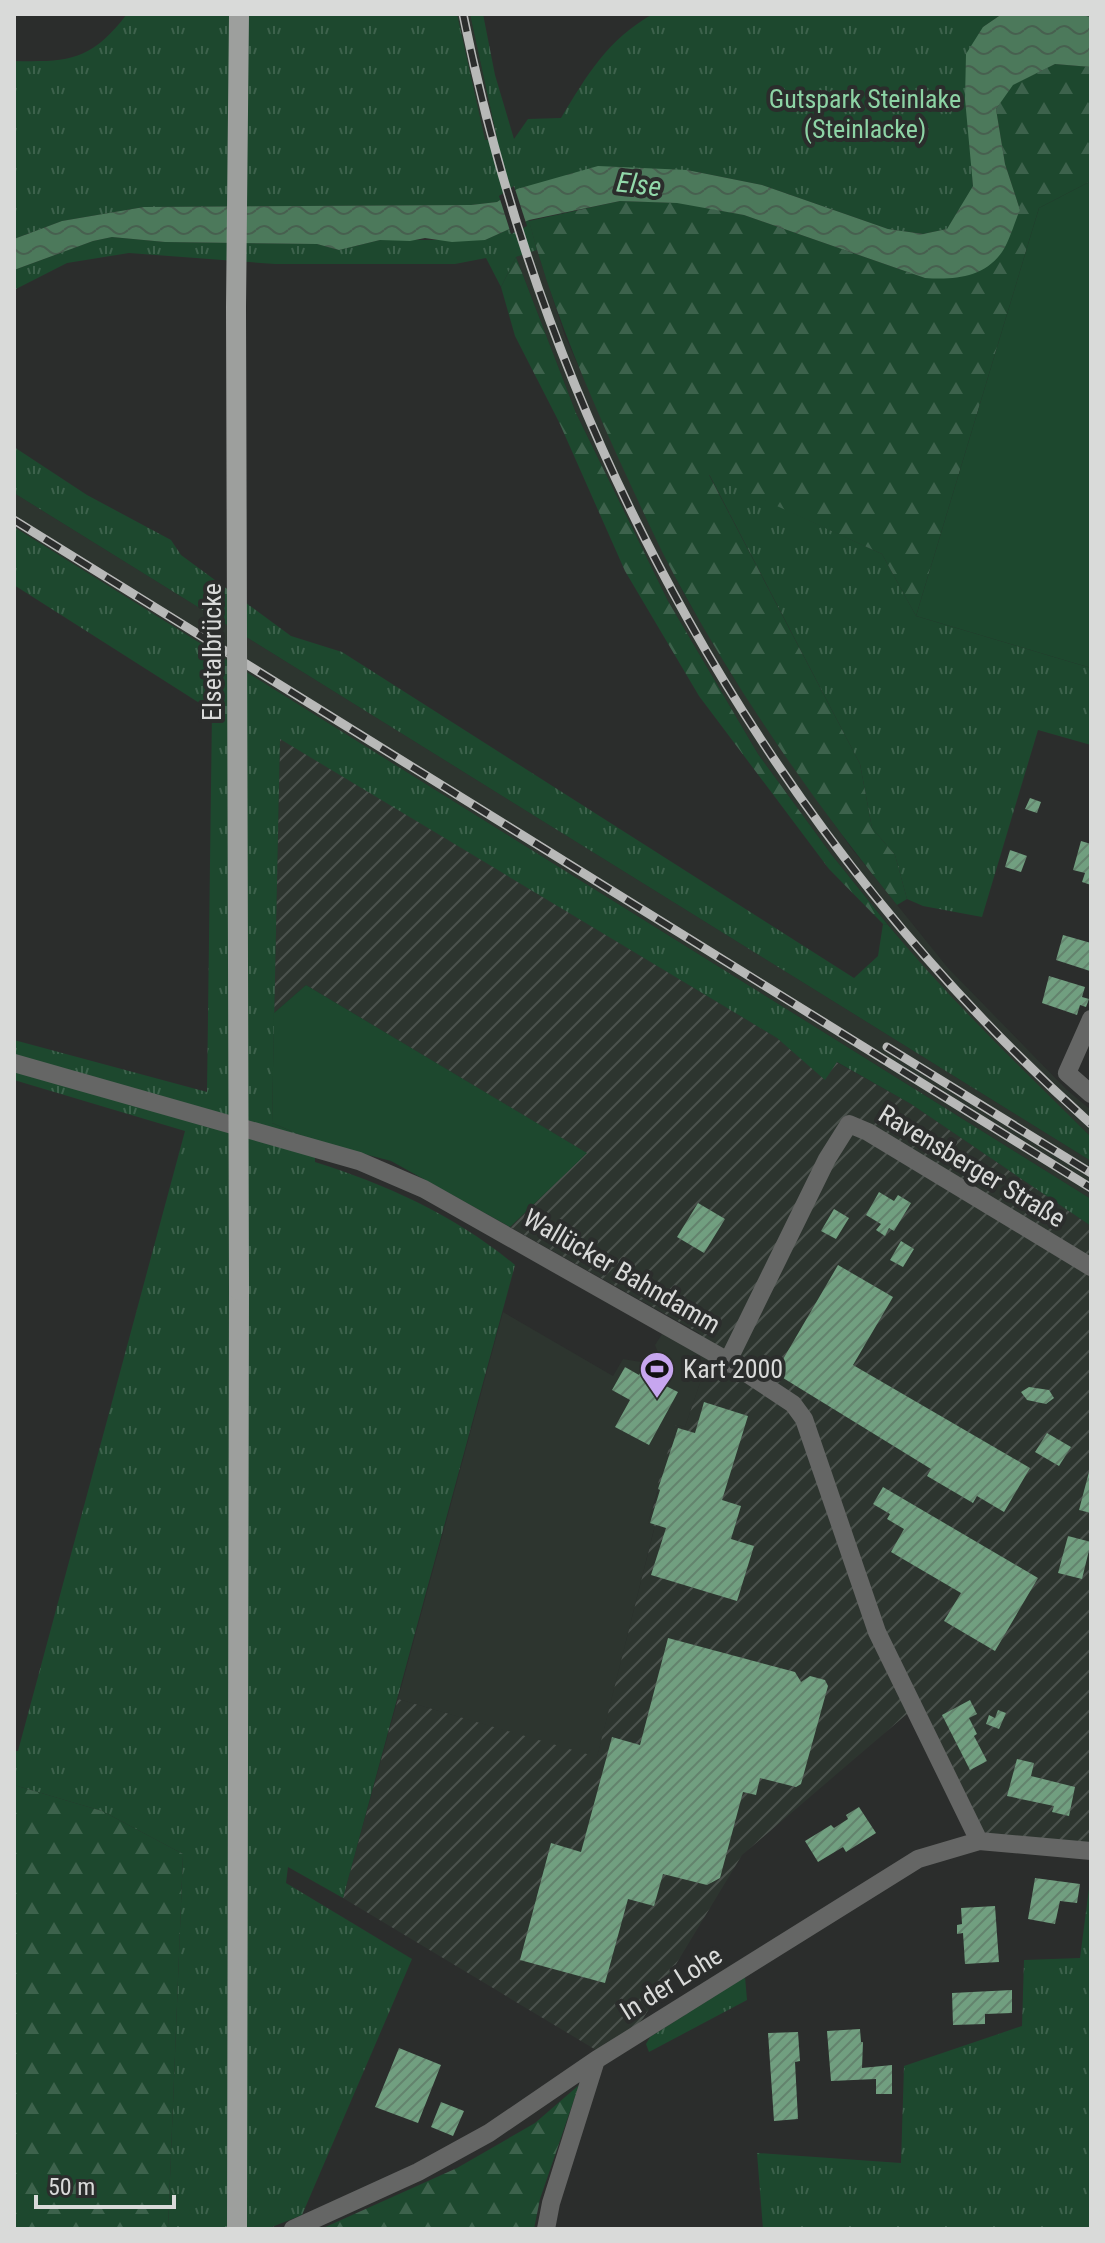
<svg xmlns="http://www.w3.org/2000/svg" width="1105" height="2243" viewBox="0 0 1105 2243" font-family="'Roboto Condensed',sans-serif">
	<defs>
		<pattern id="industrial-furrows" width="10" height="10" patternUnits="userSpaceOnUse" patternTransform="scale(2)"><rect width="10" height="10" fill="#2d352f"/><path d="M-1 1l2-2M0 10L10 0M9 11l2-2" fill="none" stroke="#4b524d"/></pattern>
		<pattern id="grass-tufts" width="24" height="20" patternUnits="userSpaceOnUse" patternTransform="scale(2)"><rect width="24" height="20" fill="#1d482e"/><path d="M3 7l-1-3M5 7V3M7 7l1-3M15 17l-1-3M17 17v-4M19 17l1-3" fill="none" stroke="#3d624c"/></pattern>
		<pattern id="forest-firs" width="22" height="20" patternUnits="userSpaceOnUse" patternTransform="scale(2)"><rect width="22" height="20" fill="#1d482e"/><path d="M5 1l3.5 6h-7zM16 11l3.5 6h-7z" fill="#3d624c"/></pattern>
		<pattern id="water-waves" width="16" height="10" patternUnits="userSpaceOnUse" patternTransform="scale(2)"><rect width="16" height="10" fill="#4c795b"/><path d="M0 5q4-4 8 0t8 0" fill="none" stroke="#47604f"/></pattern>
		<pattern id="building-hatch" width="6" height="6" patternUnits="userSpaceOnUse" patternTransform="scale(2)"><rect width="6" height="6" fill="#719f80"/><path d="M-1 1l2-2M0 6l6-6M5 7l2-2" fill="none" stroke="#63836d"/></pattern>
	</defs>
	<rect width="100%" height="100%" fill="#2b2d2c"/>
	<path fill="#2d352f" d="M457,14H470L497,138L484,140Z
		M537,250L565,336L648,522L684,594L730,672L775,741L852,849L948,968L1067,1090L1091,1110V1137L1003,1053L932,979L831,854L758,754L668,601L576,413L516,257Z
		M14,493L1091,1161V1199L14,527Z
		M503,1312L613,1376L623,1359L641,1362L659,1355L655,1345L664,1331L709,1357L685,1427L677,1425L648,1523L655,1525L597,1758L398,1699Z"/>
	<path fill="url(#industrial-furrows)" d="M280,738L777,1038L825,1079L836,1062L911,1104L1091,1226V1846L993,1837L983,1831L921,1702L742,1855L638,2027L596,2050L343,1898L398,1699L597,1757L655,1526L648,1523L658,1492L656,1490L676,1425L685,1427L709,1357L699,1333L510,1227L586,1153L306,985L274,1013Z"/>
	<path fill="url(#grass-tufts)" d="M127,14H457L485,140L497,138L470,14H483L495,75L514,139L528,119L561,118C587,75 608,39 653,14H1002L983,27L971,149L973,187L947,229L923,234L888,229L762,185L687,170L517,189L497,202L471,205L144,207L62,221L14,239V61C69,62 91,61 127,14Z
		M529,220L537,250L516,257L501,287L486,258L455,264H275L129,253L67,263L14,290V270L93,241L112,237L165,242L317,244L339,250L380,240H485Z
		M14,447L87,495L171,540L181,555L291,636L342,652L854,978L878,956L883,924L888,925C951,1001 1021,1068 1091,1137V1161L14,493Z
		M709,474L882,554L916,616L1091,668V745L1038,730L982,917L923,906L907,899L895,855L872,828L860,764Z
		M14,527L1091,1199V1226L911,1104L837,1062L825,1080L777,1038L280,739L272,1123L315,1141V1162C388,1185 456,1216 515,1265L343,1898L288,1867L286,1883L412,1959L302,2215L267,2229H168L183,1854L102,1811L14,1785V1751H18L185,1131L14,1080V1040L207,1092L212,711L14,585Z
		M1091,1873V2229H763L757,2153L901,2163L904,2066L1022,2026L1024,1960L1080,1958Z
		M745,1977L747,2000L649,2052L646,2044L650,2037Z"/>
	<path fill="url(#forest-firs)" d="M1055,64L1091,67V181L1039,208L916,616L882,554L709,475L860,764L872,828L895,855L907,899L897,905C818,807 745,704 685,595C659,549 638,500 616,453C582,377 550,301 529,221L620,201L681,203L744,215L925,278L1020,210L1005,164L996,109L1012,85Z
		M516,257L576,413L668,601L758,754L831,854L888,925L883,924L829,869L699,696L625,571L559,422L515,336L501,287Z
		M14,1785L102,1811L183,1854L168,2229H14Z
		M579,2085L540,2199L534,2229H321L457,2168L535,2123Z"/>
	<path fill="#1d482e" d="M1091,181V668L916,616L1039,208Z
		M306,985L587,1153L510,1227L391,1161L315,1141L272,1123L274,1013Z"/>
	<path fill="url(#water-waves)" d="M1002,14H1076L1091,17V67L1055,64L1013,85L996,109L1005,164L1020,210C1014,223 1010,240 1002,252C984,278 953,280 925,278L744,215L677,203L620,201L529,220L485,240L452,242L425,238L410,241L380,240L339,250L317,244L165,242L112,237L93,241L14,270V239L62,221L144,207L471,205L497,202L517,189L598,166L687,170L762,185L888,229L923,234L947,229L973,186L965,99L966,54L983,27Z"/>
	<path fill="#2b2d2c" d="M514,186L527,226L511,234L499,196Z"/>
	<path fill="url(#building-hatch)" d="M1030,798L1041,802L1037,813L1025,809Z
		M1081,841L1091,844V885L1082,882L1085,873L1073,870Z
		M1010,850L1027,856L1021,872L1005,867Z
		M1063,935L1091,943L1090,971L1056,960Z
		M1049,976L1085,987L1082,997L1089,999L1086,1007L1080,1005L1077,1015L1042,1003Z
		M879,1192L894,1201L898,1195L911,1203L894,1231L889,1228L885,1236L876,1230L881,1224L866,1215Z
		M698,1203L725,1219L704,1253L677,1237Z
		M834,1209L849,1218L836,1239L821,1231Z
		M901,1241L914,1249L903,1267L890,1260Z
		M838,1265L893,1297L853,1365L1030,1468L1004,1512L977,1496L973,1503L927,1476L931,1469L775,1373Z
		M652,1366L669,1375L664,1385L678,1392L649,1445L615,1427L630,1400L612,1390L625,1367L639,1375L643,1367L650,1371Z
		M1029,1387L1049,1390L1054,1398L1046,1404L1027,1400L1021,1392Z
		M704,1402L748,1416L722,1500L741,1506L731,1539L754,1546L737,1601L651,1575L666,1528L650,1523L660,1490L658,1489L678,1428L695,1433Z
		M1047,1433L1071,1447L1059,1466L1035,1452Z
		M1090,1468H1091V1513L1079,1510Z
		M883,1487L1038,1578L995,1651L944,1621L961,1593L891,1552L904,1529L887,1519L890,1514L873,1504Z
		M1068,1536L1091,1542L1082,1579L1058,1573Z
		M668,1638L795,1672L801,1682L810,1676L825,1680L828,1686L801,1784L796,1787L760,1778L756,1795L743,1792L720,1878L707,1885L663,1874L654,1906L628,1899L605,1983L520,1960L551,1843L581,1852L612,1737L640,1745Z
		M970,1700L977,1714L969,1718L977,1734L974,1736L987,1761L970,1770L942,1715Z
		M998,1710L1006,1713L999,1729L986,1724L989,1715L995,1718Z
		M1017,1759L1034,1763L1031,1776L1075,1787L1069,1816L1052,1812L1054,1806L1007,1796Z
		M859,1807L876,1833L846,1852L843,1847L818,1862L805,1841L831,1825L834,1828L848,1819L846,1815Z
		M1035,1878L1080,1884L1077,1903L1060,1901L1055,1924L1028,1919Z
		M995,1906L999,1962L965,1964L963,1933L957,1934V1925L962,1924L961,1908Z
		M1012,1990V2013L985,2014V2024L953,2025L952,1993Z
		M860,2029L861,2042H863L862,2068L892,2065V2094H876V2079L831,2081L827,2031Z
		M798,2032L800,2061L795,2062L798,2119L774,2121L768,2033Z
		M399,2048L441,2065L418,2123L375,2107Z
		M441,2102L464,2111L453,2136L431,2127Z"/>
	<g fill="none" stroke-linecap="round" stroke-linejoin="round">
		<path stroke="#656665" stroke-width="18" d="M1091,1019L1067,1073L1091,1094
			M14,1063L359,1161L424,1189L728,1361L793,1404L804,1419L877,1632L979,1841
			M728,1361L827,1159L849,1124L868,1132L1091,1267
			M293,2229L418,2172L489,2133L596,2060L918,1859L979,1841L1091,1851
			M546,2229L551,2203L596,2060"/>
		<path stroke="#9d9f9d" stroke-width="20" d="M237,2229L239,1290"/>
		<g stroke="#b8b9b8" stroke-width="9">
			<path id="rail" d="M463,14C549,438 768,835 1091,1124
				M14,520L1091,1188
				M887,1047L1091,1173"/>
		</g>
		<use href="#rail" stroke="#2b2d2c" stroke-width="6" stroke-dasharray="18" stroke-linecap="butt"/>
		<path stroke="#9d9f9d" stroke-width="20" d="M239,14L236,307L239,1290"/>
	</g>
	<defs>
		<g id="stadium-pin" transform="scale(1.8)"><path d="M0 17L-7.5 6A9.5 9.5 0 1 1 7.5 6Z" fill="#c7a6ef" stroke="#2b2d2c"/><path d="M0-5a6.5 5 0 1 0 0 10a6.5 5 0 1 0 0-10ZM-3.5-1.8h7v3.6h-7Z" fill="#111"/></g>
	</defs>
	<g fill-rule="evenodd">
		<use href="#stadium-pin" x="657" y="1369"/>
	</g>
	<g text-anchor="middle" stroke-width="8" stroke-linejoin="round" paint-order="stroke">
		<g font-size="26" fill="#8dd4a5" stroke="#2b2d2c">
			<text x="865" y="108">Gutspark Steinlake<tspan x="865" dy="30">(Steinlacke)</tspan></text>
		</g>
		<g font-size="26" fill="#d9dad9" stroke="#2b2d2c">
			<text transform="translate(212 652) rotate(-90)" y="9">Elsetalbrücke</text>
			<text transform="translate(972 1166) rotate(31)" y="9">Ravensberger Straße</text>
			<text transform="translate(622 1271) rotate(30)" y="9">Wallücker Bahndamm</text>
			<text transform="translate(671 1983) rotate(-32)" y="9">In der Lohe</text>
		</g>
		<g font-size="26" fill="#d9dad9" stroke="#2b2d2c" text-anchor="start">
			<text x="683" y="1378">Kart 2000</text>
		</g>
		<g font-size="28" font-style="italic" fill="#92d9aa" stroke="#2b2d2c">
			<text transform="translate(639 184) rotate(7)" y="10">Else</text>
		</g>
	</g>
	<rect width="1105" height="2243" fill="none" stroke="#d9dad9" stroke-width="32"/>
	<path d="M36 2195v12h138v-12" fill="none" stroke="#d9dad9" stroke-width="4"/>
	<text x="48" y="2195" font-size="24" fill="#d9dad9" stroke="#2b2d2c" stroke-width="6" paint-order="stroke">50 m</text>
</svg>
